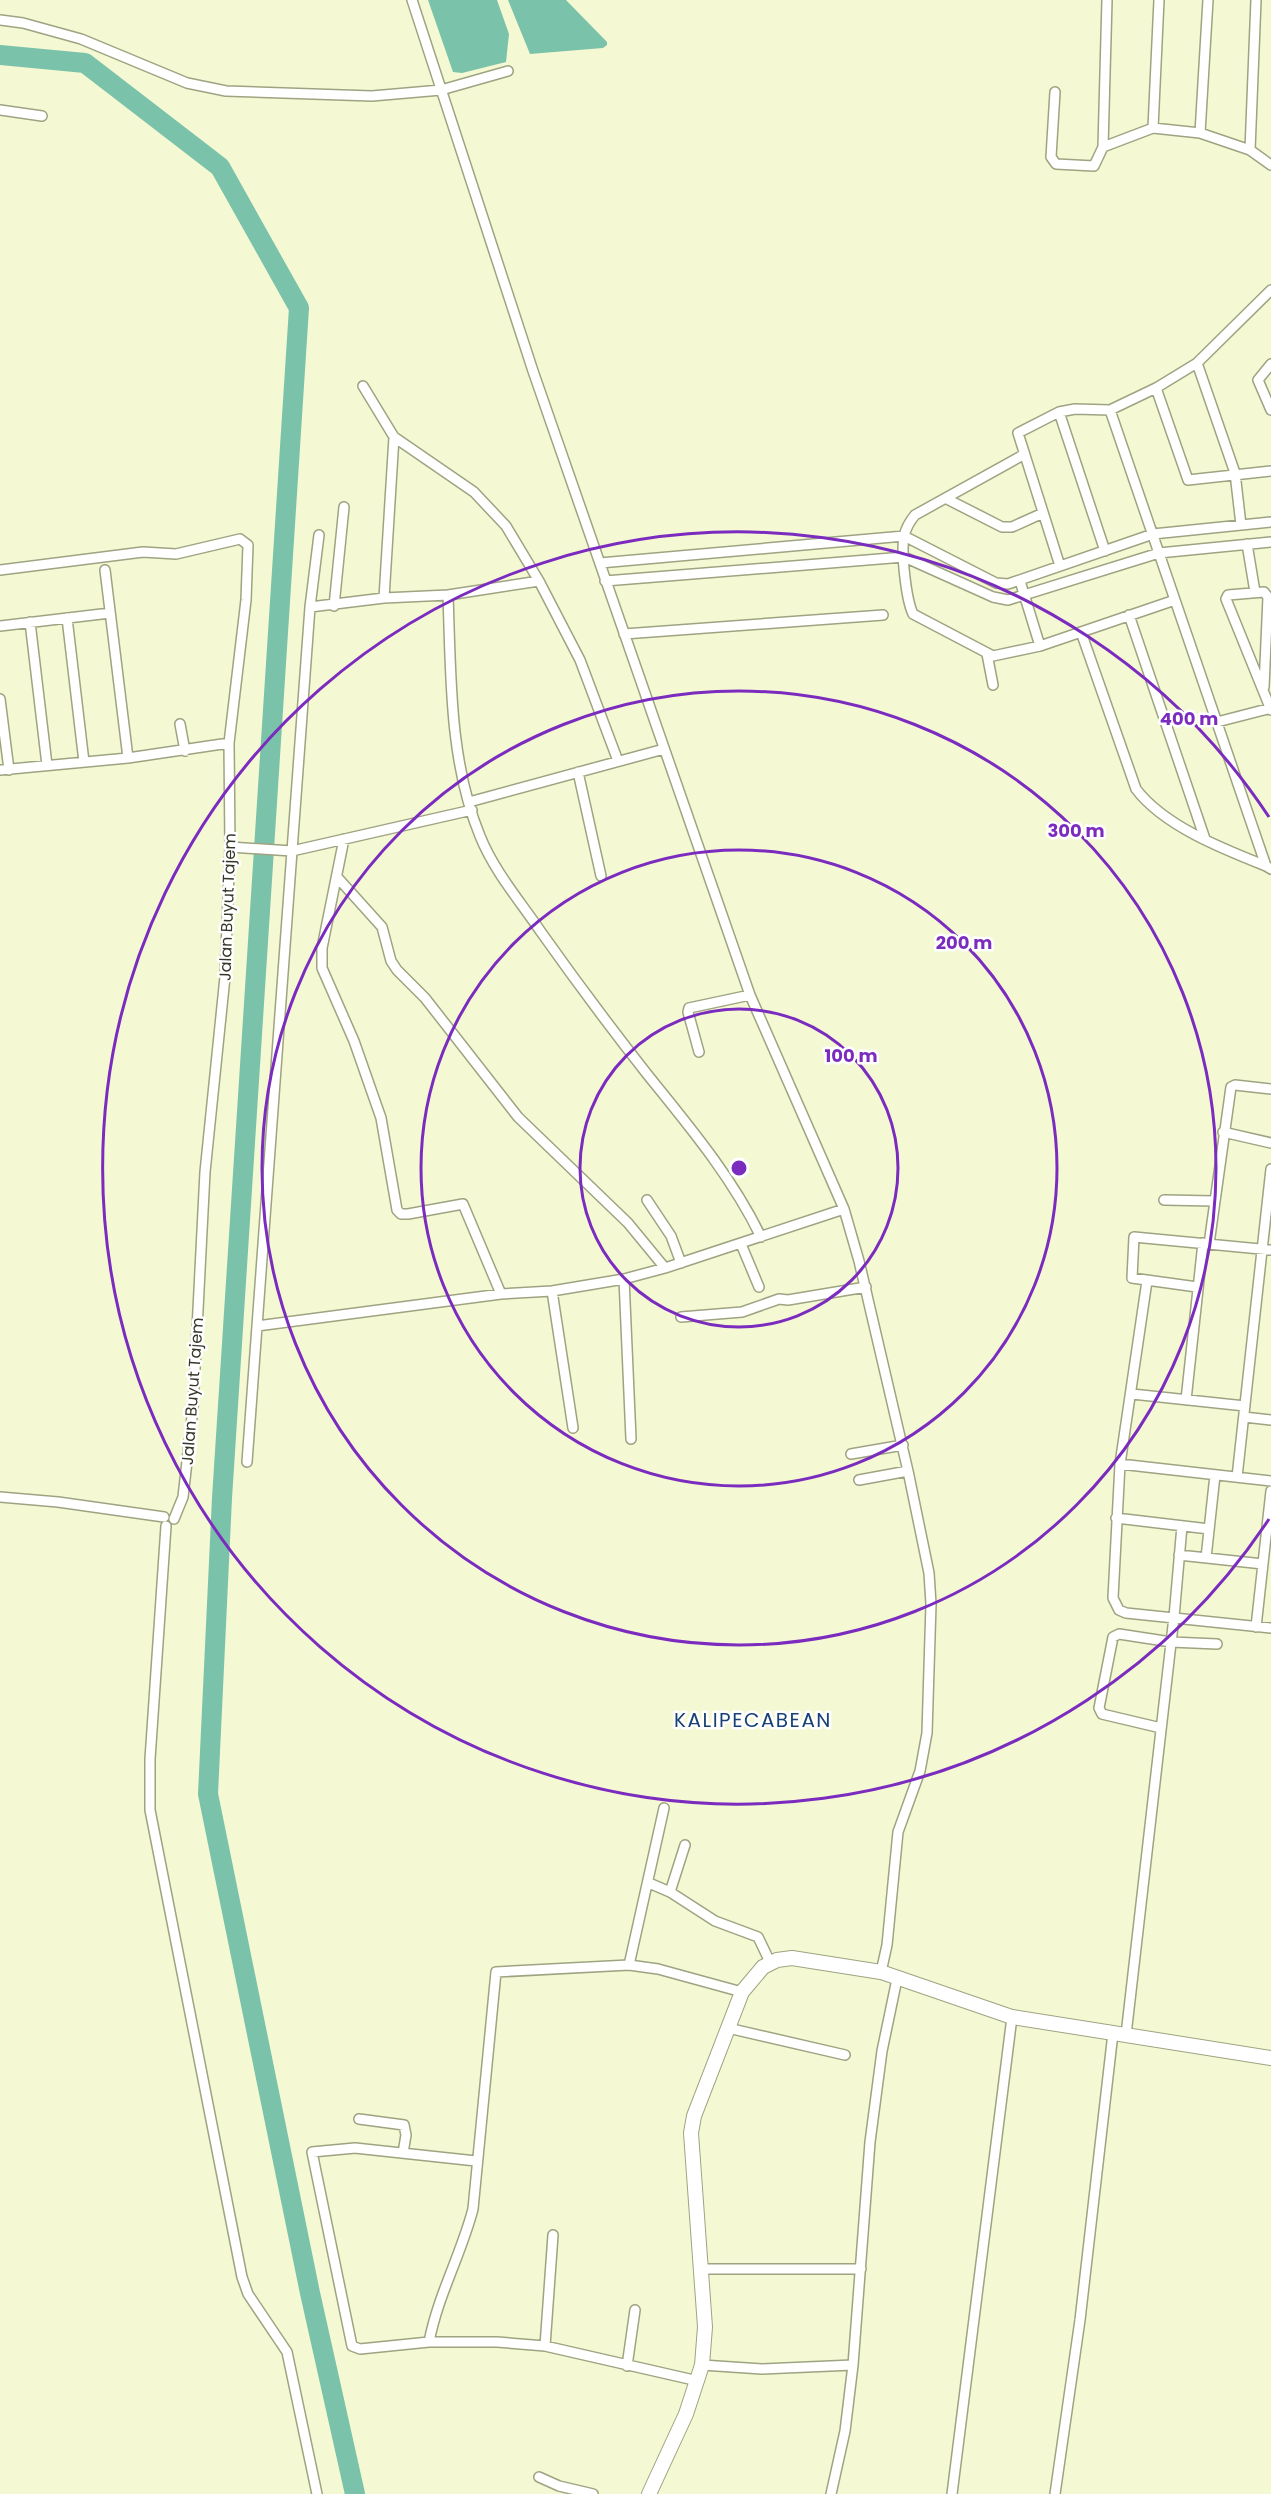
<svg xmlns="http://www.w3.org/2000/svg" width="1271" height="2494" viewBox="0 0 1271 2494" font-family="Poppins,sans-serif">
	<rect width="100%" height="100%" fill="#f4f9d4"/>
	<path fill="#7bc2aa" d="M428,0H497L509,34L506,62L462,73L453,72Z
		M508,0H566L607,42V45L603,48L530,54Z"/>
	<g fill="none" stroke-linecap="round" stroke-linejoin="round">
		<path stroke="#7bc2aa" stroke-width="20" d="M0,55L85,63L220,167L299,308L222,1498L208,1794L310,2293L355,2494"/>
		<g stroke="#9fa381" stroke-width="12">
			<path id="street" d="M412,0L533,371L750,995L844,1209L859,1261L908,1471L929,1573L931,1604L927,1733L920,1771L898,1832L887,1945L881,1972
				M0,20L23,23L81,39L187,83L226,91L372,96L441,90L508,71
				M1055,92L1051,157L1056,164L1094,166L1103,147L1153,128L1200,133L1250,150L1271,165
				M0,110L42,116
				M1153,128L1159,0
				M1200,133L1208,0
				M1103,147L1107,0
				M1250,150L1256,0
				M1197,363L1235,473L1241,525
				M1271,364L1258,380L1271,410
				M363,386L394,437L474,492L506,526L539,581L580,660L618,761
				M1156,388L1188,480L1271,471
				M1110,410L1266,866L1271,869
				M1059,412L1105,551
				M1023,455L915,515C910,521 906,528 904,536C901,553 906,599 913,614L993,656L1040,646L1175,600
				M947,499L1002,527H1012L1043,513
				M1247,544L1255,592
				M600,563L904,536L996,583L1008,584L1153,534L1271,522
				M1060,566L1018,433L1059,412L1075,409L1110,410L1156,388L1197,363L1271,290
				M0,570L143,552L176,554L240,539L248,545L246,600L229,743L230,847L225,977L205,1172L193,1408L183,1497L174,1519
				M105,570L128,758
				M539,581L448,595C451,675 449,761 480,836C494,871 520,901 541,932C575,980 610,1027 647,1074C689,1126 732,1177 761,1237
				M605,581L904,557L993,597L1008,600L1159,553L1271,542
				M1020,581L1040,646
				M384,598L394,437
				M334,606L344,507
				M310,607L384,598L448,595
				M1129,615L1205,839
				M67,618L84,762
				M30,622L47,765
				M0,626L110,613
				M1081,632L1136,789C1164,826 1223,849 1266,866
				M624,634L883,615
				M987,654L993,685
				M1264,687L1268,597L1264,592L1228,595L1226,599L1271,710
				M0,699L9,770
				M1217,722L1271,708
				M180,724L185,751
				M0,770L128,758L229,743
				M578,772L601,876
				M469,802L664,749
				M344,839L322,948V968L354,1041L381,1118L397,1210L401,1214H408L463,1204L501,1294
				M230,847L292,851L310,607L319,535
				M337,877L382,927L391,961L397,970L425,998L518,1117L628,1223L665,1268
				M699,1052L688,1012L689,1008L750,995
				M1223,1132L1271,1143
				M647,1200L671,1236L681,1263
				M1164,1200L1214,1201
				M741,1244L759,1287
				M1209,1244L1231,1087L1235,1085L1271,1089
				M624,1279L631,1439
				M1147,1281L1120,1464L1113,1598L1119,1610L1126,1613L1271,1628
				M1197,1287L1132,1278L1134,1237L1271,1250
				M552,1291L573,1428
				M681,1317L742,1312L779,1299L788,1300L866,1287
				M257,1326L501,1294L552,1291L624,1279L665,1268L844,1209
				M1132,1394L1245,1406
				M1186,1400L1203,1243
				M1244,1417L1271,1420
				M851,1454L903,1445
				M247,1462L292,851L472,810
				M1120,1464L1271,1481
				M1237,1477L1271,1169
				M859,1480L908,1471
				M0,1497L58,1502L164,1517
				M1116,1518L1209,1529
				M166,1526L150,1759V1810L242,2277L248,2294L287,2352L317,2494
				M1179,1555L1263,1564
				M1206,1558L1215,1475
				M1256,1627L1271,1491
				M1161,1728L1102,1714L1099,1708L1113,1637L1119,1634L1171,1642L1217,1644
				M664,1808L629,1965L658,1969L742,1992
				M649,1883L670,1892L715,1921L758,1937L770,1962
				M670,1892L685,1845
				M728,2028L845,2055
				M1126,2035L1174,1617L1182,1526
				M359,2119L404,2125L406,2135L403,2153
				M476,2161L355,2148L312,2152L352,2346L360,2349L429,2342H497L545,2346L698,2381
				M702,2269H861
				M429,2342C438,2295 461,2255 473,2209L496,1972L629,1965
				M545,2346L553,2235
				M702,2365L762,2369L853,2365
				M627,2366L635,2310
				M539,2477L559,2486L593,2494
				M831,2494L845,2431L853,2365L870,2142L882,2051L897,1979
				M952,2494L1012,2017
				M1055,2494L1080,2320L1113,2033"/>
		</g>
		<g stroke="#9fa381" stroke-width="16">
			<path id="secondary" d="M649,2494L686,2414L702,2365L705,2327L691,2133L694,2116L742,1992L763,1967L777,1960L792,1958L881,1972L1012,2017L1271,2058"/>
		</g>
		<use href="#street" stroke="#fff" stroke-width="9"/>
		<use href="#secondary" stroke="#fff" stroke-width="14"/>
	</g>
	<g fill="none" stroke="#7b2cbf" stroke-width="3">
		<circle cx="739" cy="1168" r="159"/>
		<circle cx="739" cy="1168" r="318"/>
		<circle cx="739" cy="1168" r="477"/>
		<path d="M1269 1519A636 636 0 1 1 1269 817"/>
	</g>
	<g text-anchor="middle" stroke-width="5" stroke-linejoin="round" paint-order="stroke">
		<g font-size="16" fill="#353728" stroke="#fff">
			<text transform="translate(227 907) rotate(-88)" y="6">Jalan Buyut Tajem</text>
			<text transform="translate(192 1391) rotate(-86)" y="6">Jalan Buyut Tajem</text>
		</g>
		<g font-size="20" letter-spacing="1.5" fill="#184175" stroke="#fff">
			<text x="753" y="1727">KALIPECABEAN</text>
		</g>
	</g>
	<circle cx="739" cy="1168" r="9" fill="#7b2cbf" stroke="#fff" stroke-width="3"/>
	<g font-size="18" text-anchor="middle" font-weight="bold" fill="#7b2cbf" stroke="#fff" stroke-width="5" stroke-linejoin="round" paint-order="stroke">
		<text x="1189" y="725">400 m</text>
		<text x="1076" y="837">300 m</text>
		<text x="964" y="949">200 m</text>
		<text x="851" y="1062">100 m</text>
	</g>
</svg>
